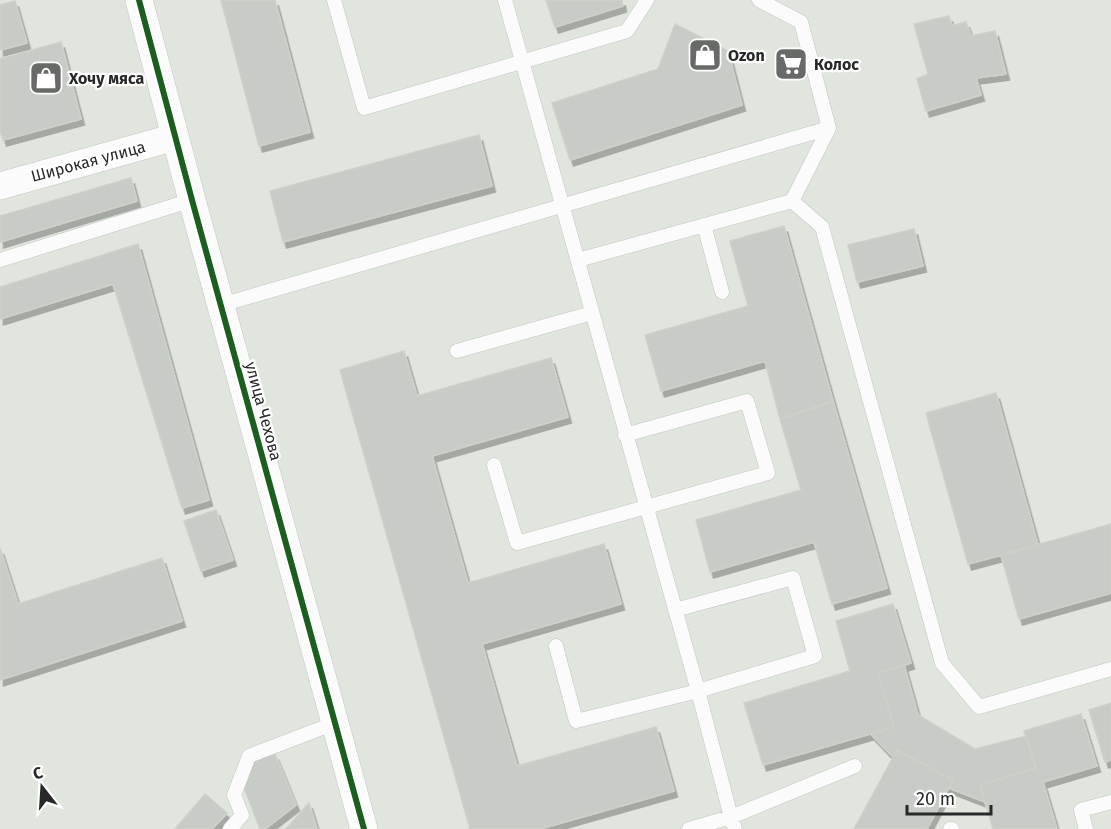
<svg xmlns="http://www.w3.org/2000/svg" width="1111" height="829" viewBox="0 0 1111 829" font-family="'Fira Sans',sans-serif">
	<defs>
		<filter id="shadow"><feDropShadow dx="3.5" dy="6" stdDeviation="0" flood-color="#0004"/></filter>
	</defs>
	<rect width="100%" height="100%" fill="#e0e6de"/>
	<path fill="#c8ccc7" stroke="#ccd1ca" stroke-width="1.5" filter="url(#shadow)" d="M221,0H275L310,132L259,146Z
		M546,0H622L623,6L555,27Z
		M15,1L27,43L0,50V5Z
		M949,16L952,26L966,22L971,36L995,31L1006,74L976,78L981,95L926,111L917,79L928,74L914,24Z
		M675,24L728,51L742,105L570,160L552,103L658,69Z
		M61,42L81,119L3,140L0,130V59Z
		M479,135L492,186L283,242L270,191Z
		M131,178L137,201L0,242V216Z
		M784,226L833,401L780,419L765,361L661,391L645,335L748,306L730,241Z
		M914,229L923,266L857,282L848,245Z
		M138,244L209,500L182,508L113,284L0,319V287Z
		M404,351L417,396L551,358L568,417L432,456L468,583L604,544L621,604L482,644L517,766L656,727L674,791L540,829H470L340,370Z
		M996,393L1038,545L968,564L926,413Z
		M833,401L887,588L832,604L814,542L710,572L696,520L801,490L780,419Z
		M216,510L233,560L201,571L184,521Z
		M1111,524V593L1019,619L1001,555Z
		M0,548L18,604L162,558L182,621L0,680Z
		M893,604L911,663L878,673L894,727L763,765L744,703L850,671L836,621Z
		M904,665L918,715L975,749L1026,736L1036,768L980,785L985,802L949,788L953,780L897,750L893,757L871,734L894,727L878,673Z
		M1111,703V760L1105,762L1089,710Z
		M1081,714L1097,766L1043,782L1057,829H993L980,785L1036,768L1024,731Z
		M897,750L953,780L927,829H854Z
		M275,754L296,805L265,829H260L243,785L255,758Z
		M205,794L227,813L212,829H175Z
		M309,803L317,829H286Z"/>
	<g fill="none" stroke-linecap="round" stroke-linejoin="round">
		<g stroke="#c4c4c3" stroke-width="15">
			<path id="lane" d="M334,0L364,108L627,31L647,0
				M505,0L698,691L731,817L689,829
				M792,201L822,227L942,663L979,707L1111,669
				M704,225L722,292
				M0,260L192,200
				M578,260L792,201L829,128
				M221,305L829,128L801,22L759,0
				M457,351L592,313
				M494,465L517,543L768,473L747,401L625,435
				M556,646L576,721L698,691L815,656L793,578L675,610
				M230,829L242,815L234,795L249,756L335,723
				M735,829L731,817L855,766
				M950,829H952
				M1086,829L1081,810L1111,802"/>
		</g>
		<g stroke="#c4c4c3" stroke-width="28">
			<path id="street" d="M139,0L192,200L364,829
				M0,186L175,137"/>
		</g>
		<use href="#lane" stroke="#fafbfa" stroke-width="14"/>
		<use href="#street" stroke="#fafbfa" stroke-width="27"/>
		<g stroke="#fff" stroke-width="10">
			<path id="cycleway" d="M139,0L192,200L364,829"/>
		</g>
		<use href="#cycleway" stroke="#1b5e20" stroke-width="6"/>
	</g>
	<defs>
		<g id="shop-square" transform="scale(1.725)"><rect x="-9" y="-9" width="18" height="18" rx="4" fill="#686a68" stroke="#fff"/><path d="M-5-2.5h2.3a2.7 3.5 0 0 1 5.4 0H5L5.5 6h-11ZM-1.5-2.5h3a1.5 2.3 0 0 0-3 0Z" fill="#fff"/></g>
		<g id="supermarket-square" transform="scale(1.725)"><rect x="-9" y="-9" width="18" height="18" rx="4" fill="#686a68" stroke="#fff"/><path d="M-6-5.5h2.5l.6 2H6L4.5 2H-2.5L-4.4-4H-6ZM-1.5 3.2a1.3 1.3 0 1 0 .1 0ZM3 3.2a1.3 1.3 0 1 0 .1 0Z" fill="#fff"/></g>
	</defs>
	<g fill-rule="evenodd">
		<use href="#shop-square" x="705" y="55"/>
		<use href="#supermarket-square" x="791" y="64"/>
		<use href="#shop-square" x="46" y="78"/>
	</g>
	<g text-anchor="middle" stroke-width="4.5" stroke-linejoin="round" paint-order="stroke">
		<g font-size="16" font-weight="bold" fill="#282828" stroke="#fff" text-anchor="start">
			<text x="728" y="61">Ozon</text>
			<text x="814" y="70">Колос</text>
			<text x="69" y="84">Хочу мяса</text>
		</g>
		<g font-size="16" fill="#282828" stroke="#fff">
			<text transform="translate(88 161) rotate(-15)" y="6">Широкая улица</text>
			<text transform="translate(264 411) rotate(75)" y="6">улица Чехова</text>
		</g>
	</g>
	<g transform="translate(42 787) rotate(343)" stroke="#ffffff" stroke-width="4.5" paint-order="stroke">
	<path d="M0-4.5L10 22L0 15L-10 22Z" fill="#282828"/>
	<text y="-9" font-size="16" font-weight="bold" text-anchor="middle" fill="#282828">С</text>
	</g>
	<path d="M907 805v9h84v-9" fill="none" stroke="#282828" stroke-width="3"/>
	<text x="916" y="805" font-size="18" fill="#282828" stroke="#ffffff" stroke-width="4.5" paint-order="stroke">20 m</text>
</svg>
